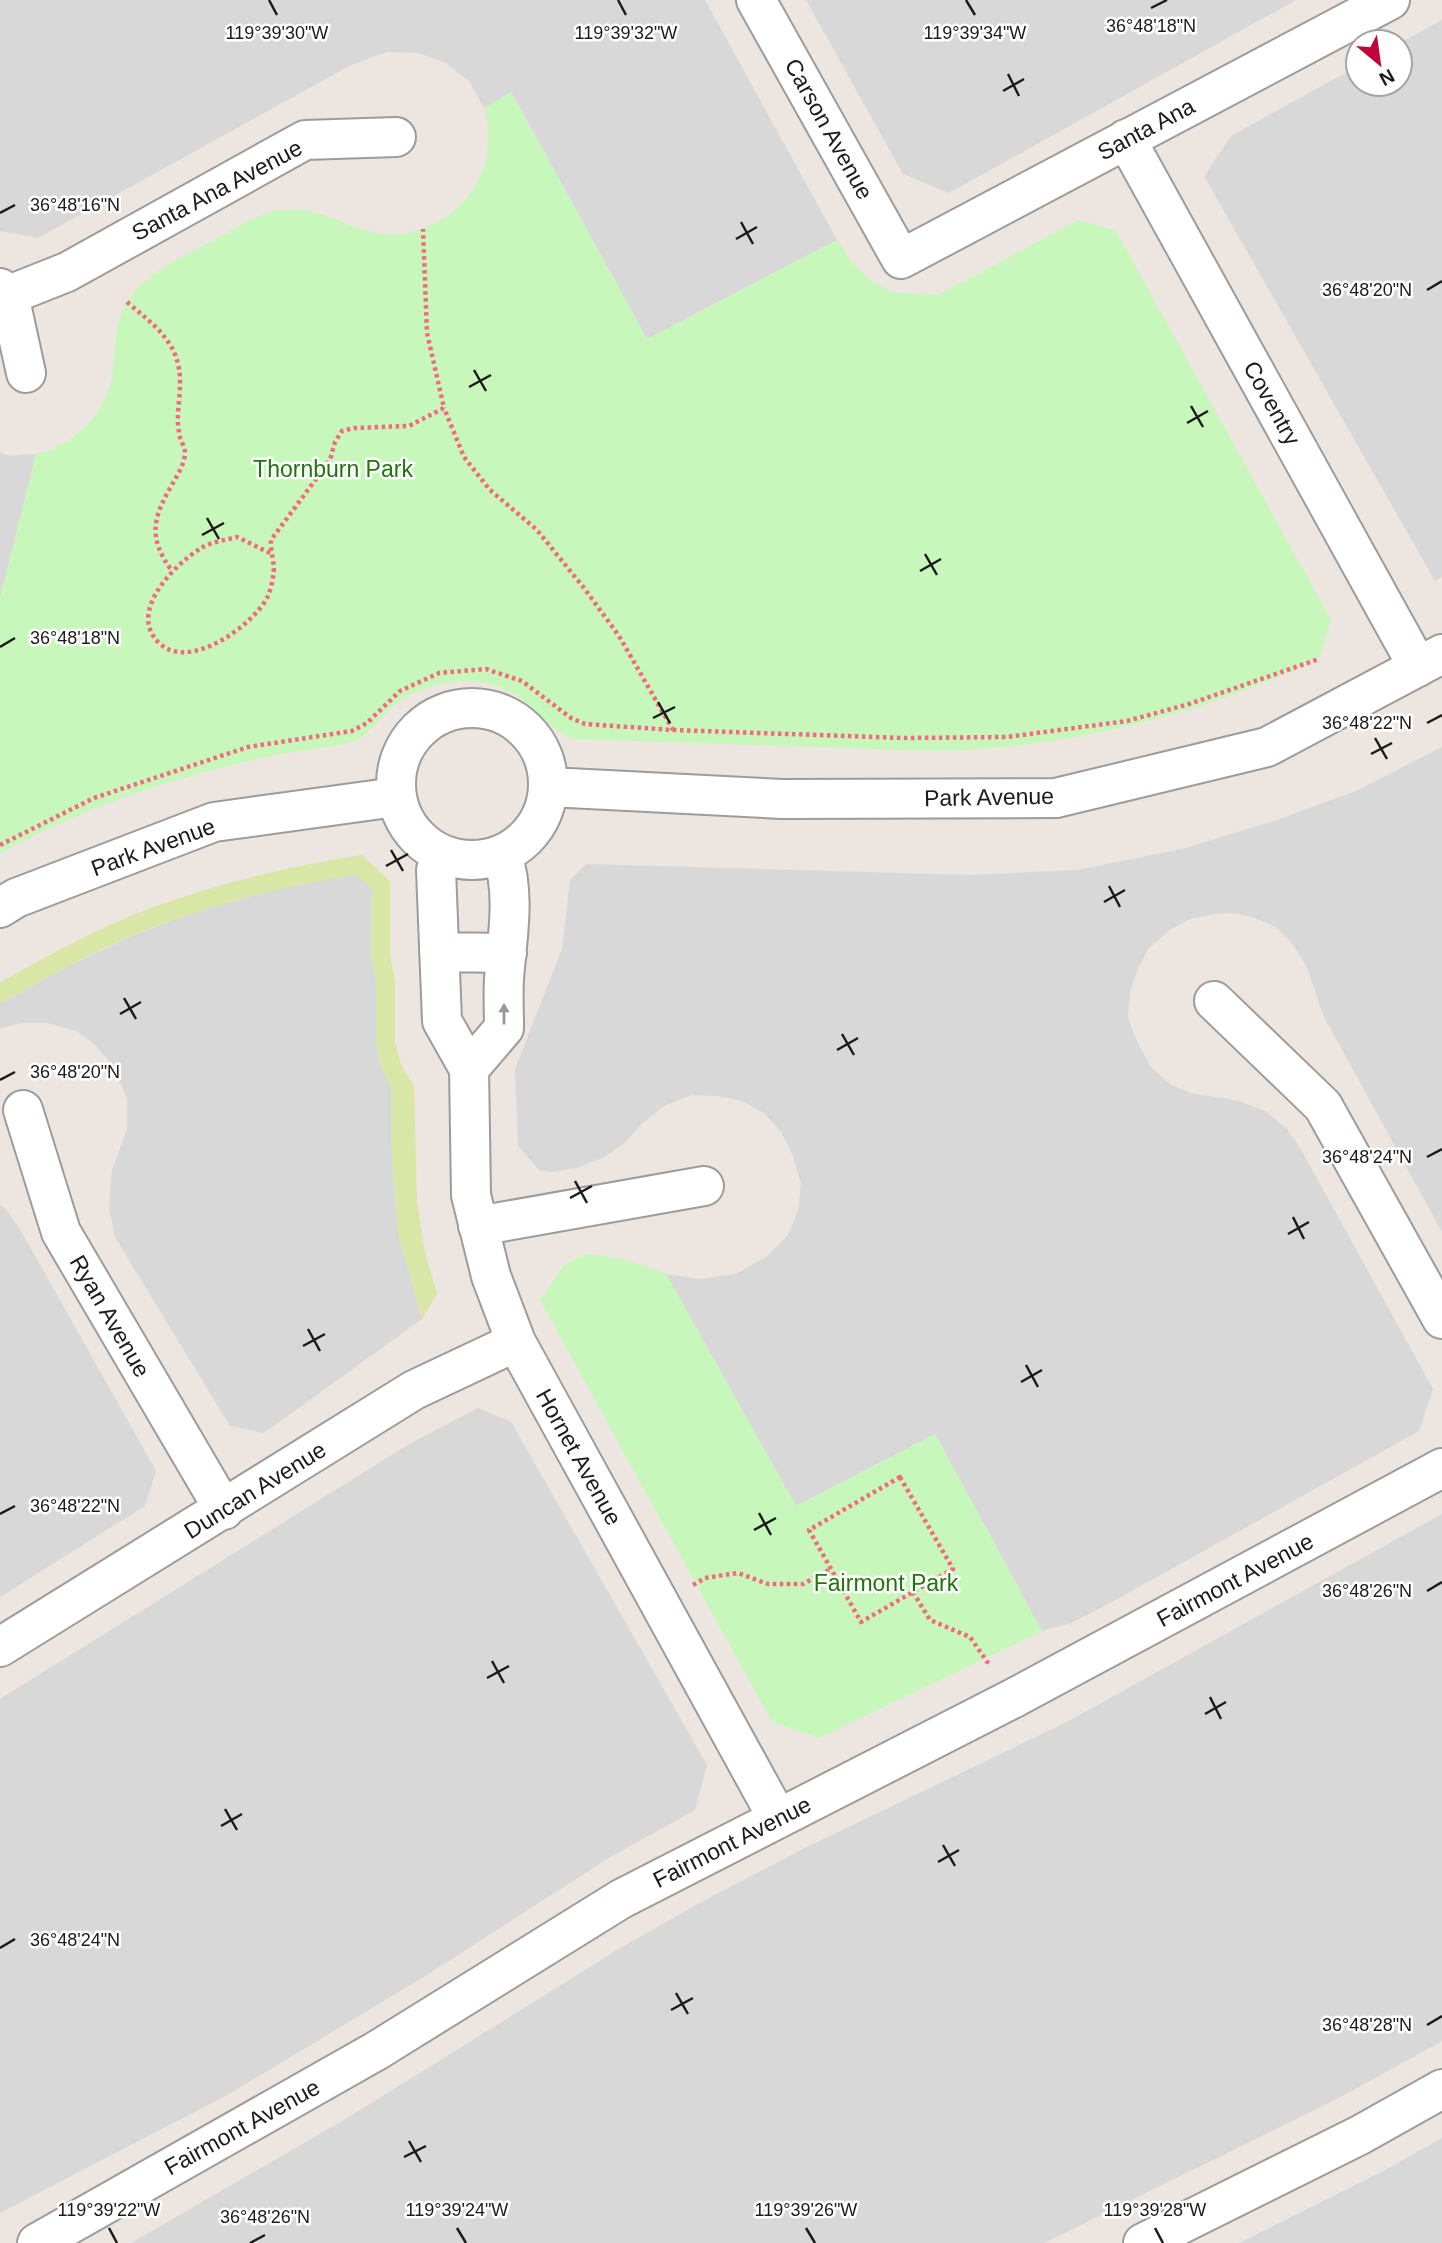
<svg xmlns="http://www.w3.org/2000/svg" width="1442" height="2243" viewBox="0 0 1442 2243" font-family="Helvetica,sans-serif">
	<rect width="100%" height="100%" fill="#ece5e0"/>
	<path fill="#d9d8d8" d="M0,0H705L837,240L647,339L512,93L484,108L469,81L444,62L418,53L387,52L351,65L38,238L0,231Z
		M806,0H1296L949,193L903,174Z
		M1442,20V577L1435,581L1204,176L1231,136L1358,66V84H1400V43Z
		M0,452L9,456L36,454L0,598Z
		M1442,747V1232L1323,1015L1307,967L1291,942L1276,927L1252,917L1233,913L1215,914L1190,919L1171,929L1148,949L1138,969L1130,992L1128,1018L1137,1042L1151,1067L1171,1085L1191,1093L1239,1101L1265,1111L1287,1129L1299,1146L1433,1389L1419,1431L1112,1602L1071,1623L1042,1631L935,1434L796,1506L666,1274L700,1279L736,1274L767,1256L788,1235L798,1210L801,1184L793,1156L782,1133L764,1113L742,1101L717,1096L691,1095L664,1106L644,1122L624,1143L605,1157L577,1168L553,1172L539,1170L518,1146L515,1069L562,949L570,880L586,864L970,875L1077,870L1182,849L1277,820L1356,791Z
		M355,874L372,889L371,952L376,981V1043L381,1066L391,1086L392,1160L398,1233L422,1319L264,1433L230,1426L115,1237L109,1207L112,1169L127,1130V1099L114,1067L94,1044L77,1031L47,1023H20L0,1029V1003L68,966L132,936L202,909L278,889Z
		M0,1205L6,1209L21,1231L156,1471L145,1506L0,1597Z
		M478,1408L511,1422L707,1765L695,1810L607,1859L427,1975L229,2094L0,2213V1699L411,1443Z
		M1442,1514V2041L1337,2099L1044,2243H131L344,2120L622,1947L707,1899L805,1848L1065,1723Z
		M1442,2138V2243H1239L1387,2169Z"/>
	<path fill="#d8e7a6" d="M362,855L390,881V955L395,981V1042L401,1065L414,1086L417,1202L424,1248L437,1294L422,1319L398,1233L392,1160L391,1086L381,1066L376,1043V981L371,952L372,889L356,875C279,886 205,906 134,935C88,954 44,979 0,1003V982C50,955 101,926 154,907C222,882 291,866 362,855Z"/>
	<path fill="#c8f7bc" d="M511,92L647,339L837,240L853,264L871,281L893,292L938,295L1079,220L1116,231L1331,620L1319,659C1195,716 1073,747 936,751L574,739C549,731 536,706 514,694C475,672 424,680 391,708C378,719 370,733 355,741C327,749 295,750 266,757C174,777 82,807 0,854V598L36,454C76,444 108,413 113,370C116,345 114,322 129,299C148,271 182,258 210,242C226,234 241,224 257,217C324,188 356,254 425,228C446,220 461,208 473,189C489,166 492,134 484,108Z
		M583,1255C614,1255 637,1263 666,1274L796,1506L935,1434L1042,1631L819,1738L772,1722L540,1300L564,1266Z"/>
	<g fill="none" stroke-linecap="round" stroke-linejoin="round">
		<g stroke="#9c9c9c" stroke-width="42">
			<path id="minor" d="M756,0L901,259L1390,0
				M1126,139L1418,667
				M0,288L9,295L26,373
				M9,295L67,272L305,140L396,137
				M396 784a76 76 0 1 1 152 0a76 76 0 1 1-152 0Z
				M549,787L782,799L1056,798L1267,747L1442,654
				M444,856L436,870L442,1021L469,1069L471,1195L491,1276L516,1342L777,1817
				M0,908L16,898L214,822L396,797
				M439,952L507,953
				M1214,1001L1323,1106L1442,1319
				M469,1069L504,1028C504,1011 503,995 504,979C507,938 516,894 502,855
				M23,1110L61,1232L224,1510
				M478,1226L704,1186
				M0,1647L414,1390L516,1342
				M37,2243L376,2051L621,1899L1012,1699L1442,1468
				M1143,2243L1360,2135L1442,2089"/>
		</g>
		<path stroke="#f66781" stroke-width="4.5" stroke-dasharray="3.5 3.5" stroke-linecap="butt" d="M127,302C155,326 181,343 180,384C180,399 176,417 179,432C179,439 185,446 185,453C185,463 178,474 173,483C153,517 147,537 172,571
			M270,553L237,537C226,540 211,542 201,548C174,565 127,612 159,643C189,672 252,626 267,598C270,592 272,584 273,577C276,566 270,552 271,540L330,460L335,442L342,431L354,428L409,426L444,408L427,333L423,229
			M673,730L904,738L1007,737L1127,721L1189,704L1319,659
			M0,845L94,798L248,747L352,731L367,723L400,691L439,673L486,669L522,681L571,718L585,724L673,730L619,636L584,588L537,530L490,490L464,457L444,408
			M900,1477L953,1569L861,1622L809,1530Z
			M693,1585L705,1578L738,1573L768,1584H803L831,1569
			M913,1592L930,1620L970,1637L990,1666"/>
		<use href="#minor" stroke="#fff" stroke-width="38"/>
	</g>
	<defs><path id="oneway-solid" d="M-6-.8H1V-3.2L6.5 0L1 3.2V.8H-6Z" transform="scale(1.75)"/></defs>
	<use fill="#989898" href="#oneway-solid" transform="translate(504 1014) rotate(-90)"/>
	<path fill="none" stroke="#1b1b1b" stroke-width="2.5" d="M269,0L277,15M618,0L626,15M966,0L975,15M1151,8L1167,0M1008,74L1019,96M1003,91L1024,79M0,213L15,205M741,222L753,244M736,239L757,227M1427,290L1442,281M474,370L486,391M469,387L491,375M1191,406L1203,427M1187,423L1208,411M207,518L219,539M202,535L224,523M925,554L937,575M920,571L941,559M0,647L15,638M658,702L670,723M653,718L675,707M1427,723L1442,715M1375,738L1387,759M1371,754L1392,743M391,850L403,871M386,866L408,854M1109,886L1120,907M1104,902L1125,890M124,998L136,1019M120,1014L141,1002M842,1034L854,1055M837,1050L858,1038M0,1080L15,1072M1427,1157L1442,1149M575,1181L587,1203M570,1198L592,1186M1293,1217L1304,1239M1288,1234L1309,1222M308,1329L320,1351M303,1346L325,1334M1026,1365L1038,1387M1021,1382L1042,1370M759,1513L771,1535M0,1514L15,1506M754,1530L776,1518M1427,1591L1442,1582M492,1661L504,1683M487,1678L509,1666M1210,1697L1221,1719M1205,1714L1226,1702M225,1809L237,1830M221,1826L242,1814M943,1845L955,1866M938,1862L959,1850M0,1948L15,1939M676,1993L688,2014M671,2010L693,1998M1427,2025L1442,2016M409,2141L421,2162M404,2157L426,2146M109,2228L117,2243M457,2228L466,2243M806,2228L815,2243M1155,2228L1163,2243M250,2243L265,2235"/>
	<g text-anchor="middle" stroke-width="5" stroke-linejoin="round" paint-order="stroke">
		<g font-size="23" fill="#1b1b1b" stroke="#fff">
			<text transform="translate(829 129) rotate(61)" y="8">Carson Avenue</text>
			<text transform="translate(1146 129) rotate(-28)" y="8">Santa Ana</text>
			<text transform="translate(217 190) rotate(-28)" y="8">Santa Ana Avenue</text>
			<text transform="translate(1272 403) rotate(61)" y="8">Coventry</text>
			<text transform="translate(989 797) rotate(-1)" y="8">Park Avenue</text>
			<text transform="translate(153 847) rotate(-20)" y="8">Park Avenue</text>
			<text transform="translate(110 1316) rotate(60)" y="8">Ryan Avenue</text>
			<text transform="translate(579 1457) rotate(61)" y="8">Hornet Avenue</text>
			<text transform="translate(255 1490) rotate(-32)" y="8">Duncan Avenue</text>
			<text transform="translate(1235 1580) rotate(-28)" y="8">Fairmont Avenue</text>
			<text transform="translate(732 1842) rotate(-27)" y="8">Fairmont Avenue</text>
			<text transform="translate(242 2127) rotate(-29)" y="8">Fairmont Avenue</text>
		</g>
		<g font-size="23" fill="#22740d" stroke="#fff">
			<text x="333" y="477">Thornburn Park</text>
			<text x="886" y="1591">Fairmont Park</text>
		</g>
	</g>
	<g font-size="18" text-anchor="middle" fill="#1b1b1b" stroke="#fff" stroke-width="5" stroke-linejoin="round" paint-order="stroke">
		<text x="1151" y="32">36°48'18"N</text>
		<text x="277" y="39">119°39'30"W</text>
		<text x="626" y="39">119°39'32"W</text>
		<text x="975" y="39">119°39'34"W</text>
		<text x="75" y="211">36°48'16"N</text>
		<text x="1367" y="296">36°48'20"N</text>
		<text x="75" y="644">36°48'18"N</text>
		<text x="1367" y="729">36°48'22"N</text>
		<text x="75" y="1078">36°48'20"N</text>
		<text x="1367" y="1163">36°48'24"N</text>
		<text x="75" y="1512">36°48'22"N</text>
		<text x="1367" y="1597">36°48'26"N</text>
		<text x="75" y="1946">36°48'24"N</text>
		<text x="1367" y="2031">36°48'28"N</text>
		<text x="109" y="2216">119°39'22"W</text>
		<text x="457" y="2216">119°39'24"W</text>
		<text x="806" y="2216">119°39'26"W</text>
		<text x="1155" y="2216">119°39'28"W</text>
		<text x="265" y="2223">36°48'26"N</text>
	</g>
	<g transform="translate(1379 63) rotate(151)"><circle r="33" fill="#ffffff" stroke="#a4a4a4" stroke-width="2"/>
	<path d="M0-5L12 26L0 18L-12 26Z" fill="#c1043a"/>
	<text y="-10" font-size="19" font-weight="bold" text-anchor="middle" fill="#1b1b1b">N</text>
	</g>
</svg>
